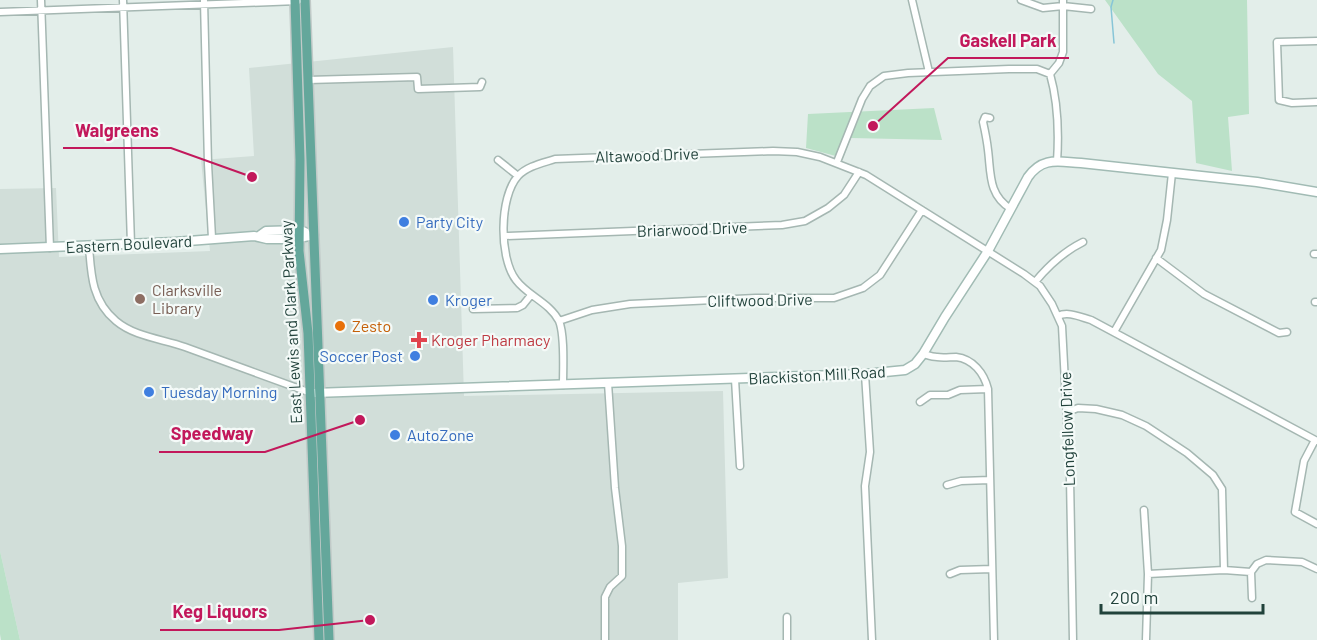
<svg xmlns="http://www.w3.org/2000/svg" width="1317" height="640" viewBox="0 0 1317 640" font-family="Barlow,sans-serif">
	<rect width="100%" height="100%" fill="#e3eeea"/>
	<path fill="#d1ded9" d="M453,47L464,396L723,391L728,578L678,583V640H20L0,551V189L56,188L59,257L210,251L201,160L254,156L249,68Z"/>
	<path fill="#bbe1c8" d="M1105,0H1247L1249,114L1228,117L1232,171L1196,163L1192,101L1158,74Z
		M934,108L942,140L851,138L843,158L806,148L808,114Z
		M0,551L20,640H1L0,634Z"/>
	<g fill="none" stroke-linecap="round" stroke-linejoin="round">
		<path stroke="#87c5d7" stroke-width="1.5" d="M1113,0L1111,7L1114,43"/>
		<g stroke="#a5b7b2" stroke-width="9">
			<path id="street" d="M41,0L50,248
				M123,0L131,244
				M912,0L929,72
				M1021,0L1043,8L1063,6L1091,9
				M204,1L208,164L212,238
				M0,12L298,1
				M1317,41L1277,42L1279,100L1292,103L1317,102
				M308,80L417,77L418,89L480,87L482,82
				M990,118L985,117L983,122C985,131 987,141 988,150C991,173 988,195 1011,209
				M498,160L518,176
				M837,162L862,99L870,86L884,76L908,73L1009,69H1037L1050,74
				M1057,162C1059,132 1058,102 1050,74L1059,63L1063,52V0
				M505,236L782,225L805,221L828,208L844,195L859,172
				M89,246C91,275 92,301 116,321C135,337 163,339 185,347C227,362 269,378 311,393
				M1314,254H1317
				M1156,258L1204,294L1279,333L1287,332
				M1035,282C1049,265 1063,252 1083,242
				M1315,302H1317
				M473,309L517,308L523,305L531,295
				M1058,316C1068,311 1080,317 1091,320L1317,441
				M559,321L592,310L630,304L756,298H834L863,288L880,275L922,210
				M1114,332L1161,250L1167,220L1172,173
				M923,354C927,355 932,357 937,357C943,358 950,357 956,357C973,359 984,373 988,389L994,640
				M865,374L870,452L865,486L872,640
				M735,379L740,466
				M563,385C563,369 565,335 559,321C550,303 528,296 516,280C499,258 499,197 518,176C527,166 543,163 555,159L773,151L797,152L820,157L866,175L1024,274L1040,286L1052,304L1062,326L1070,478L1073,640
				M920,402L930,395H948L960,390L988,389
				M1067,412L1078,408L1096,409L1122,415L1146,426L1187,453L1213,475L1222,489L1224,570
				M1315,440L1304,461L1295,512L1317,524
				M947,485L961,481L990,480
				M1144,510L1148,574L1146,640
				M950,574L960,570L992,569
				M1148,574L1224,570L1251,572
				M1252,598L1251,572L1257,564L1266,560L1302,562L1317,569
				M605,640V597L610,587L622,576V546L615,488L608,383
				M787,640V617"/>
		</g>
		<g stroke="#a1bbb4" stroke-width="11">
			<path id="secondary" d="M259,236L266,231L300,230L305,232
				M0,249L175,242L254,236L267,239H288L299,238L314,235
				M314,393L865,374L905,370L915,364L923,354L945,317L988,251L1028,177C1043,156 1059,162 1081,163L1257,182L1317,192"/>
		</g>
		<g stroke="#c1cac8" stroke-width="12">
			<path id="primary" d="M295,0L300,160L299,251L308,333L319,640
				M305,0L329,640"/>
		</g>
		<use href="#street" stroke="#fff" stroke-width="6"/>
		<use href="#secondary" stroke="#fff" stroke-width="8"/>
		<use href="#primary" stroke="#64a79b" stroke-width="9"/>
	</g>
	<g fill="#3f7fe0" stroke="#f4faf8" stroke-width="2">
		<circle cx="404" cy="222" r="6"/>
		<circle cx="433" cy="300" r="6"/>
		<circle cx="415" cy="356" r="6"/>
		<circle cx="149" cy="392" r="6"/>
		<circle cx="395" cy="435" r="6"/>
	</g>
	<circle fill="#8d6e63" stroke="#f4faf8" stroke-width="2" cx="140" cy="299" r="6"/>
	<circle fill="#e8710a" stroke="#f4faf8" stroke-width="2" cx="340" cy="326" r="6"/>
	<path fill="#e0444e" stroke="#f4faf8" stroke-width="2" d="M416 331h6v6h6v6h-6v6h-6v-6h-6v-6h6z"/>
	<g text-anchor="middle" stroke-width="4.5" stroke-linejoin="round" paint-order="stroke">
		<g font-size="16" fill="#21423b" stroke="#f4faf8">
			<text transform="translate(647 155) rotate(-2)" y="6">Altawood Drive</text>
			<text transform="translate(692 229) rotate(-2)" y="6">Briarwood Drive</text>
			<text transform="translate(129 244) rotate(-3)" y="6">Eastern Boulevard</text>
			<text transform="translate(760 300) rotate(-1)" y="6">Cliftwood Drive</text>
			<text transform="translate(291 322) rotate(-93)" y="6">East Lewis and Clark Parkway</text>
			<text transform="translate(817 375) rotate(-3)" y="6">Blackiston Mill Road</text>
			<text transform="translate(1067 429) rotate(-92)" y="6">Longfellow Drive</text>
		</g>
		<g font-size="16" fill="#366cbe" stroke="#f4faf8" text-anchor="start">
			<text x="416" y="228">Party City</text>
			<text x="445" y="306">Kroger</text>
			<text x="403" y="362" text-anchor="end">Soccer Post</text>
			<text x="161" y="398">Tuesday Morning</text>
			<text x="407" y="441">AutoZone</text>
		</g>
		<g font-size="16" fill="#785e54" stroke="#f4faf8" text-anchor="start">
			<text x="152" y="296">Clarksville<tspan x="152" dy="18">Library</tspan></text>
		</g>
		<g font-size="16" fill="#c56008" stroke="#f4faf8" text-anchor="start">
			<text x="352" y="332">Zesto</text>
		</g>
		<g font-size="16" fill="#be3a42" stroke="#f4faf8" text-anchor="start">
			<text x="431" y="346">Kroger Pharmacy</text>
		</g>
	</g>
	<path fill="none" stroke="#c2185b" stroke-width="2" d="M873 126L948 58H1069M252 177L171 148H63M360 420L265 452H159M370 620L279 630H160"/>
	<g fill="#c2185b" stroke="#f4faf8" stroke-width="2">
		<circle cx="873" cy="126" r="6"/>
		<circle cx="252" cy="177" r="6"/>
		<circle cx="360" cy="420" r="6"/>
		<circle cx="370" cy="620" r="6"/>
	</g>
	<g font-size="18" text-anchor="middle" font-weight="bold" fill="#c2185b" stroke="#f4faf8" stroke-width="4.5" stroke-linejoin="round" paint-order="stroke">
		<text x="1008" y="47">Gaskell Park</text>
		<text x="117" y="137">Walgreens</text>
		<text x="212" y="440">Speedway</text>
		<text x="220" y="618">Keg Liquors</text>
	</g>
	<path d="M1101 604v9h162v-9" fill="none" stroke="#21423b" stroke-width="3"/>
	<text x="1110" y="604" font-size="18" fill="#21423b" stroke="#f4faf8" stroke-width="4.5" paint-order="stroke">200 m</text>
</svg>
